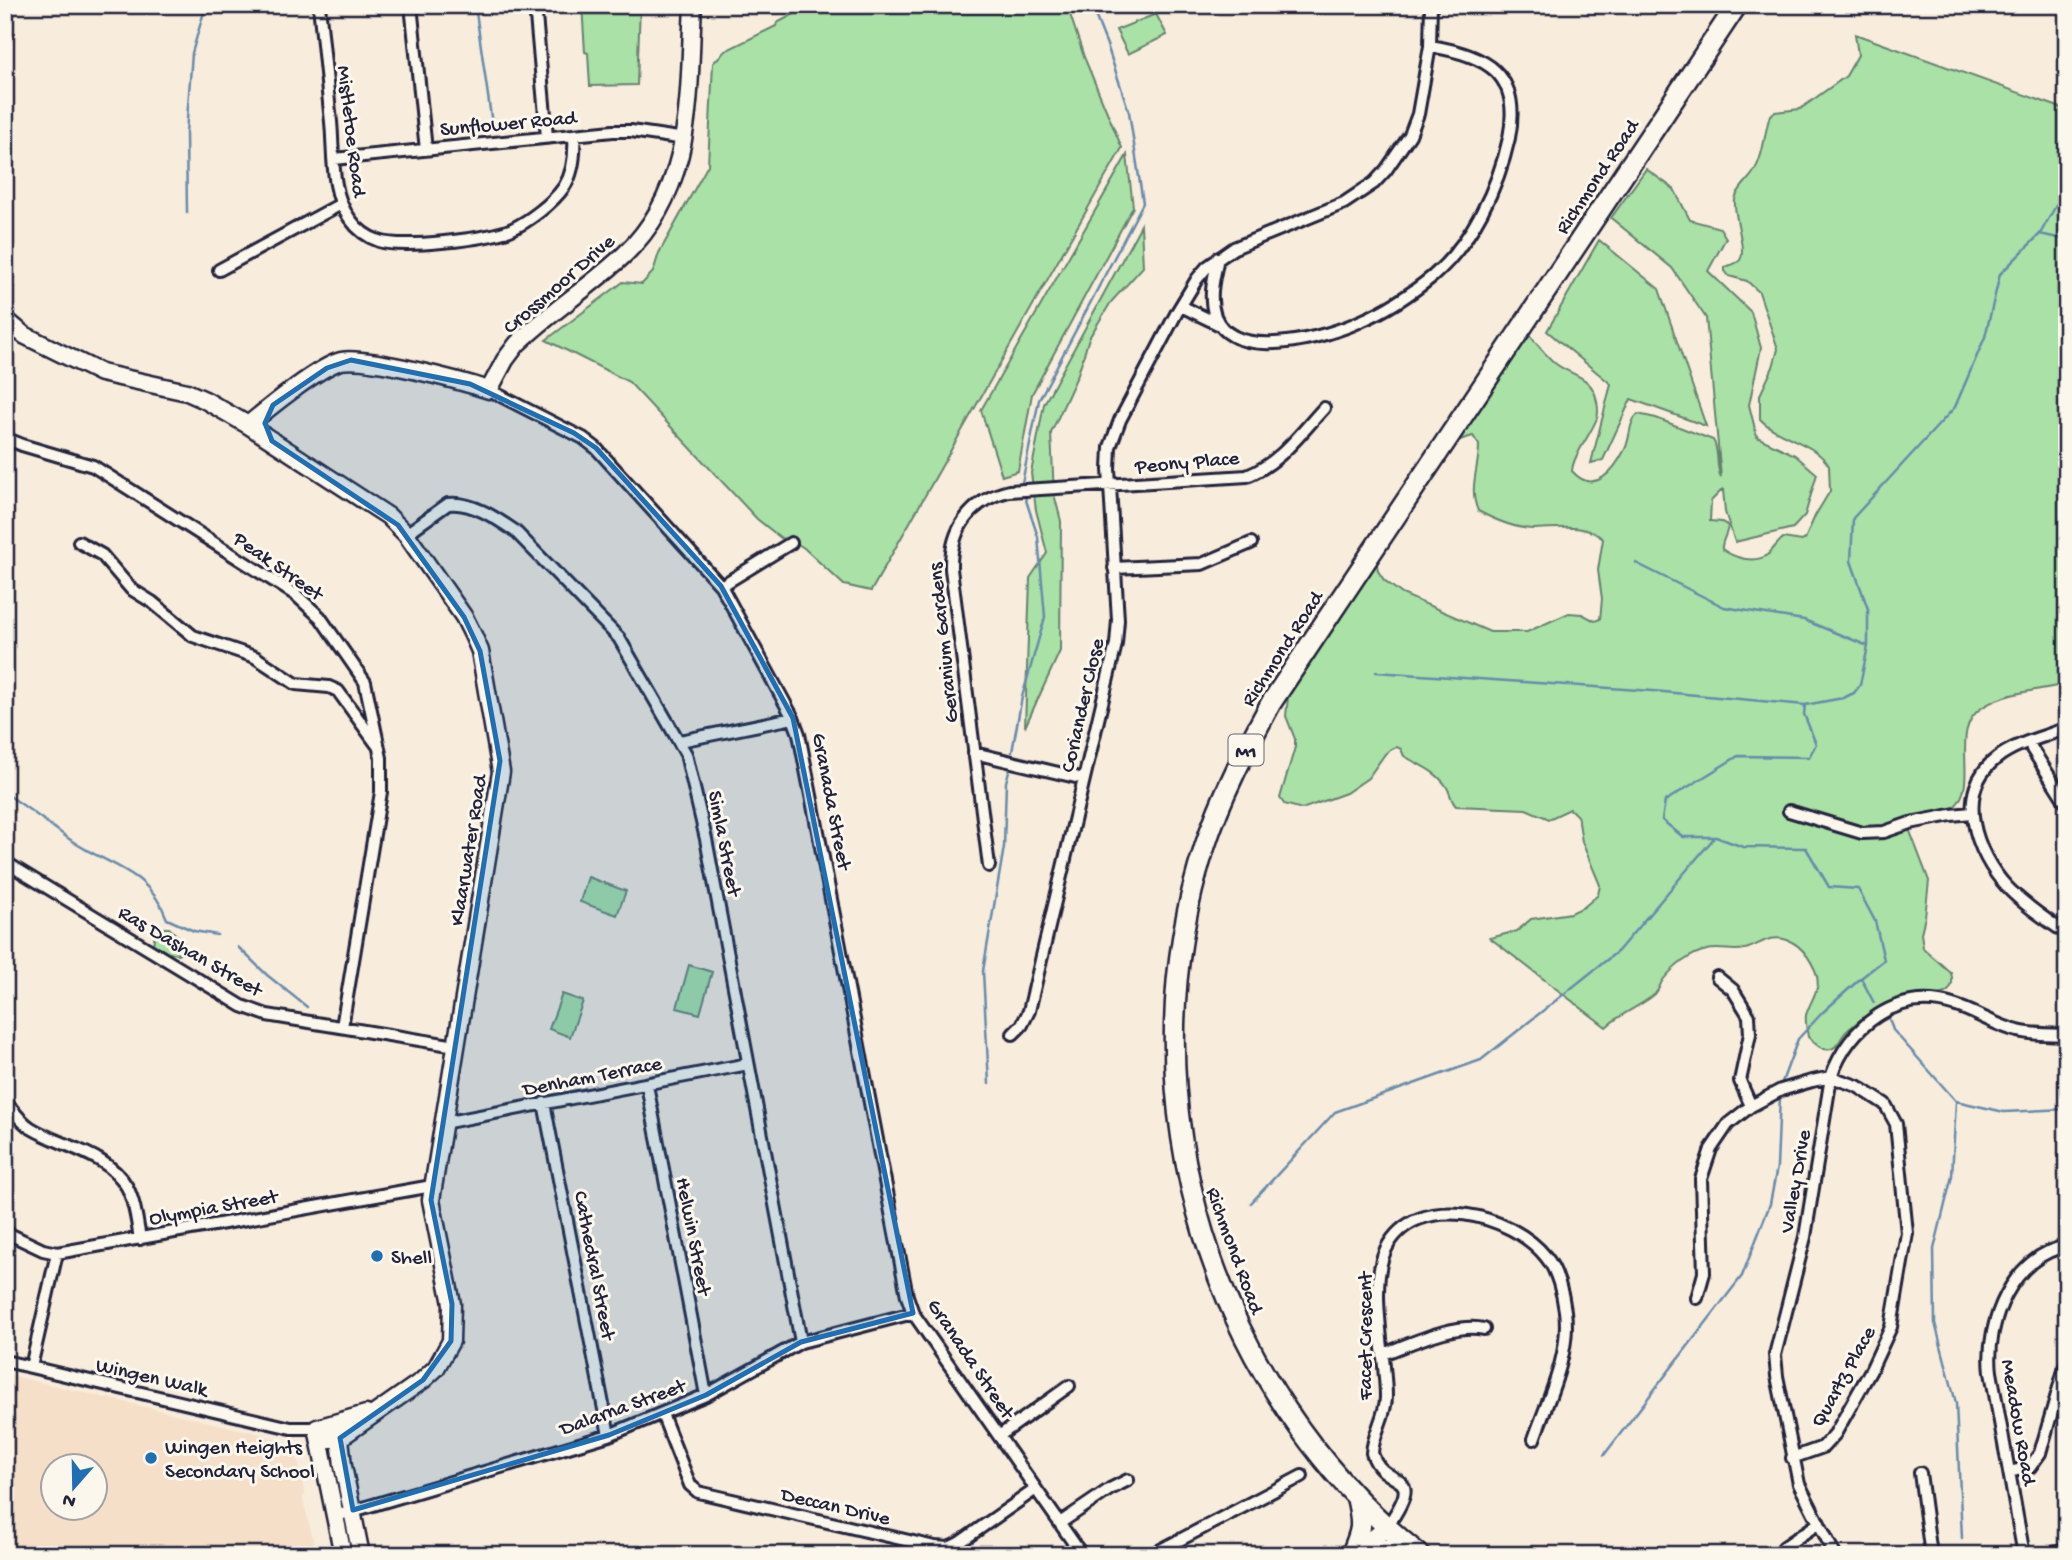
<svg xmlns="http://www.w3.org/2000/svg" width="2072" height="1560" viewBox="0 0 2072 1560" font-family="'Gochi Hand',sans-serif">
	<rect width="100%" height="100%" fill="#f8ecdc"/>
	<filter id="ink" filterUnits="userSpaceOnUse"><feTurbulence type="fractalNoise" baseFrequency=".0143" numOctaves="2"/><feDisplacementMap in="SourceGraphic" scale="14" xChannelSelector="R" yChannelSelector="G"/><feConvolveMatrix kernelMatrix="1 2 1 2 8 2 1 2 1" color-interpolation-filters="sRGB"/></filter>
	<g filter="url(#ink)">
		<path fill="#f5dfc9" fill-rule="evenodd" d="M5,1374L260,1434L283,1442L296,1451L305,1495L303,1496V1500L317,1555H5ZM52,1466H94V1508H52Z"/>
		<path fill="#a9e1a6" stroke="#668270" stroke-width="2" d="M582,5H640L637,85L590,86L588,53L585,52Z
			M811,5H1067L1084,57L1122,148L871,591L844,585L804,548L791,540L781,538L757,519L629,382L546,340L623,282L642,284L653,272L659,253L708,165L713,63L725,51L776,26L777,23Z
			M1156,14L1167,35L1128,54L1116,30Z
			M1855,34L2067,110V684C2040,690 2006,692 1983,707C1947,729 1981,783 1954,807L1912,818L1908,826L1929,881L1925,917L1921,933L1923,948L1951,973C1953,980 1953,989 1945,993C1934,998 1909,994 1891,1002C1874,1011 1859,1019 1845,1033C1841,1037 1838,1048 1831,1049C1822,1052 1814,1042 1808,1037C1807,1030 1805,1022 1806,1015C1811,998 1823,988 1815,970C1807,952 1792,934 1770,939C1762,941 1754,947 1745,949C1733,952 1720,947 1707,950C1691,953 1673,967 1663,980C1660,984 1659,990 1655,994C1643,1005 1621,1013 1606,1027L1490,938L1517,931L1531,919L1571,913L1584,907L1598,895L1600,885L1582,842L1579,822L1577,816L1570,809L1549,819L1526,809L1456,806C1450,800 1451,793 1446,786C1436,771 1419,765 1404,756L1401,749L1397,747L1391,749L1385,754L1368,778L1346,793L1302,809L1284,804L1280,798L1295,747V739L1286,716L1288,697L1376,558L1378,571L1384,580L1402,594L1490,632H1527L1569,613L1582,614L1595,621L1600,619L1602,599L1598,570L1603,539C1585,522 1555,529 1532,529C1515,528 1493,519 1478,511C1468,488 1479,469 1479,445L1473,436L1453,442L1527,332C1536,343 1545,355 1556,364C1574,377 1593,376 1597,402C1598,408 1599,412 1597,418C1591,435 1573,455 1572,471C1594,496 1614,471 1625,449C1631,437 1628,423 1638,414L1656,418L1713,440C1720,451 1715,466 1721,477L1706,318L1672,268L1611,218L1646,169L1674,189L1690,220L1720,228L1726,238L1708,271L1751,312L1761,348L1749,405L1757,437L1795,455L1817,474L1805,515L1793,528L1735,542L1725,512L1723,489L1711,501L1710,521L1722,522L1728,526C1727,535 1721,542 1722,549C1734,558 1754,564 1767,555C1773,550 1777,543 1783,538L1802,541L1805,539L1815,516L1830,491L1829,466C1815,442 1779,439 1760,419V395L1773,367L1778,349L1759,292L1747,281L1729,276L1725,271V267C1730,265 1737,264 1740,260C1747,249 1733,215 1735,200C1736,190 1748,181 1753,173C1764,156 1764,134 1770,115L1775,112L1800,109L1846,76L1858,55Z
			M1127,155L1133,207L1032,394L1018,471L1002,476L981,410Z
			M1141,225L1143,267L1111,302L1089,338L1078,374L1051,433L1054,494L1061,521L1060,651L1025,727L1030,578L1047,553L1036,510L1031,473L1044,404Z
			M1599,240L1659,289L1706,426L1631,399L1603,460L1591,463L1611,384L1547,331Z
			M588,877L626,891L617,915L580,902Z
			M156,928H169L183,941L184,946L180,954L168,953L153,944Z
			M689,965L712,972L700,1014L677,1008Z
			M562,994L583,1001L570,1037L549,1029Z"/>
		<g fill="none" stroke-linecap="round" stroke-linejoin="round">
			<path stroke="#678bab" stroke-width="2.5" d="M475,5L492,124
				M187,213L186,133L192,53L206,5
				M2040,234L2067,240
				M1022,483L1039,400L1143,203L1129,112L1107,45L1091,5
				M1636,563L1724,607L1804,620L1868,646
				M1376,672L1653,691L1805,705
				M1012,752L1022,697L1045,617L1038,537L1025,497
				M5,793C28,808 50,825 72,841C110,867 149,870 167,919L194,931L217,935
				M238,947L267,975L307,1007
				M1874,1003L1861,978L1884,960L1875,921L1858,889L1829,887L1806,848L1743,847L1716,837H1683L1662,820L1665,801L1738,756L1809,757L1816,744L1804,714L1805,705L1843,698L1854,693L1860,685L1868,646V609L1851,561L1853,518L1955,407L1985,337L2000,274L2040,234L2067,186
				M1888,1016L1893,1030L1956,1101L2004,1112L2067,1109
				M1782,1082L1798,1039L1822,1013L1861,978
				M989,1084L983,971L1004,847L1006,782L1009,771
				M1956,1101L1952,1176L1934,1249L1935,1323L1956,1403L1962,1538
				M1251,1203L1335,1112L1481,1060L1618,951L1714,838
				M1604,1455L1742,1276L1770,1204L1777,1167L1780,1095"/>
			<g stroke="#22223b" stroke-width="16">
				<path id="street" d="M319,5C323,44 327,83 331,122C334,152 330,193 350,219C357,229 367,237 379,241C403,249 486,239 510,230C528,222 553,203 564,187C574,172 575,153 574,136
					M411,5L426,150
					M535,5L547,137
					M334,159L613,131H631L685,139
					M1218,258C1214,277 1208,297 1215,316C1234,364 1327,337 1361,321C1387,310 1411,294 1433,276C1472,242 1498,188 1509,138C1522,73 1486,55 1430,46
					M219,270L341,204
					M1181,306L1220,325
					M489,390L583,438L596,448L721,586L793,718L799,734L816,821L907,1296L913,1313L1082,1555
					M5,438L22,445L93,466L296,595L320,617L365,682L381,758V792L342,1027
					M406,534L448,504C471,501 496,518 515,531L619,638L686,754L706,839L801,1342
					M79,542L102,555L131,589L152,602L193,636L255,657L296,684L329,687L338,691L378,746
					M1114,568L1202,564L1251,543
					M721,586L791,543
					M2067,728C2044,737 2016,743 1997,758C1953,791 1976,854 2007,887C2024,905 2047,920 2067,934
					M680,741L793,718
					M2030,742L2032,749L2067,804
					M974,753L1084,779
					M1789,811L1862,833L1884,832L1910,823L1951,815L1972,813
					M5,862L242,1006L267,1015L456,1046
					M989,866L951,569C950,530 970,500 1009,491L1247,476C1280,463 1300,434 1324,408
					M1717,977L1733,990L1749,1016L1750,1034L1740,1081L1751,1106
					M1013,1034L1022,1025L1029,1011L1116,644L1118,620L1109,469L1110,447L1120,420L1177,312L1197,279L1207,267L1234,248L1344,203L1374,183L1386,170L1410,135L1418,114L1430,46L1431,5
					M647,1085L706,1395
					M5,1101C13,1111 21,1122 31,1128C62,1147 108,1153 127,1187C135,1202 137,1222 140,1239
					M544,1103L609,1435
					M443,1123L748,1064
					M5,1232L43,1250L57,1253L432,1186
					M1697,1298L1704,1273L1701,1179L1711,1149L1728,1124L1751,1106L1781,1090L1812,1081L1831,1077L1857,1086L1885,1104L1896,1124L1907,1233L1891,1327L1871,1370L1835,1434L1823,1447L1792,1458
					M1383,1354C1410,1344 1456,1322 1484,1329
					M5,1361L291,1428H317
					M31,1367L57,1253
					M662,1414L690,1485L698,1492L935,1547L949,1548L959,1543L1036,1489
					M999,1436L1069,1386
					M2009,1472L2030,1467L2040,1453L2067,1360
					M1920,1473L1931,1555
					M336,1516L609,1435L706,1395L801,1342L913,1313
					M1060,1523L1110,1489L1128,1480
					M1386,1528C1430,1466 1384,1492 1372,1453C1373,1433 1386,1416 1386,1397C1386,1355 1368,1286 1386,1249C1416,1189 1512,1214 1546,1257C1557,1270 1563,1294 1565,1311C1571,1354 1548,1399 1534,1439
					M1151,1555L1302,1476
					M1778,1555L1784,1547L1819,1523
					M1835,1555L1799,1484L1777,1376L1775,1355L1805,1237L1831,1077C1849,1026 1897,988 1953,1005C1975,1011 1995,1026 2018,1031C2034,1035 2051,1034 2067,1035
					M2024,1555L1991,1372C1985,1323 2013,1255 2067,1246
					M2042,1555L2067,1550"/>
			</g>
			<g stroke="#22223b" stroke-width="21">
				<path id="secondary" d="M5,319L24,335L101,373L187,392L205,400L248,425L388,516L406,534L464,617L473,635L480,651L501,772L431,1200L452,1304L451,1341L436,1368L423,1380L340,1438L320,1440
					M248,425C266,410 320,366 341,361C367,356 461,381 489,390L505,360L517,344C550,312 590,287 624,255C695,188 688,95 693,5
					M339,1429L343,1466L361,1555
					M1355,1553L1386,1528
					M343,1555L317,1428L366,1414"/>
			</g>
			<g stroke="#22223b" stroke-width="24">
				<path id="highway" d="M1351,1555C1362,1530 1363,1526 1357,1499
					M1356,1555C1374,1548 1390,1546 1408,1555
					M1420,1555C1212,1390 1122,1099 1205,846C1221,796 1246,749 1271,703L1737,5"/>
			</g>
			<use href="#street" stroke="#fbf7ec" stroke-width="10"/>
			<use href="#secondary" stroke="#fbf7ec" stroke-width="16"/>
			<use href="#highway" stroke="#fbf7ec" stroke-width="19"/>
		</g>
	</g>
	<path fill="#1f6fb2" fill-opacity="0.2" stroke="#1f6fb2" stroke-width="5" stroke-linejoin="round" d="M351,360L470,384L574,433L596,448L721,586L793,718L913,1313L801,1342L706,1395L609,1435L353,1510L340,1438L423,1380L451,1341L452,1304L431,1200L500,761L480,651L464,617L398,525L272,441L265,423L273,405L327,368Z"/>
	<g fill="#1f6fb2" stroke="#fbf7ec" stroke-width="2.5">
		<circle cx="377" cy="1256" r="7"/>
		<circle cx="151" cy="1458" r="7"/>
	</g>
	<g text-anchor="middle" stroke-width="6" stroke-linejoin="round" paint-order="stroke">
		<rect fill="#fbf7ec" stroke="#636270" stroke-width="2" x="1228.5" y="734.5" width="35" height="31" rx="5"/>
		<g font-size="19" font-weight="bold" fill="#22223b">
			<text x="1246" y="757">M1</text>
		</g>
		<g font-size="21" fill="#22223b" stroke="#fbf7ec">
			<text transform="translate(508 122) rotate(-5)" y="7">Sunflower Road</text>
			<text transform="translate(353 131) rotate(83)" y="7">Mistletoe Road</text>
			<text transform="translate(1596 176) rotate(-56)" y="7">Richmond Road</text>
			<text transform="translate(558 283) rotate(-41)" y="7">Crossmoor Drive</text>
			<text transform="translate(1187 461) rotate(-5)" y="7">Peony Place</text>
			<text transform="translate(279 565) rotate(35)" y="7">Peak Street</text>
			<text transform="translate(942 643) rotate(-96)" y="7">Geranium Gardens</text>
			<text transform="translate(1281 648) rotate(-57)" y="7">Richmond Road</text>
			<text transform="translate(1081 705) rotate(-77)" y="7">Coriander Close</text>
			<text transform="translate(833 801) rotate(79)" y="7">Granada Street</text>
			<text transform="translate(726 843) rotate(79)" y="7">Simla Street</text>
			<text transform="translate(467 850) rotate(-81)" y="7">Klaarwater Road</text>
			<text transform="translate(191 950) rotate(30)" y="7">Ras Dashan Street</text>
			<text transform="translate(592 1075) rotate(-11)" y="7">Denham Terrace</text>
			<text transform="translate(1794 1181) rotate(-80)" y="7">Valley Drive</text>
			<text transform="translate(213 1206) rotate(-10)" y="7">Olympia Street</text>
			<text transform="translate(695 1236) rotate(79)" y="7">Helwin Street</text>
			<text transform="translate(1236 1250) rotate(70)" y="7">Richmond Road</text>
			<text transform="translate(596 1265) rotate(79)" y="7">Cathedral Street</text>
			<text transform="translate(1364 1336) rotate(-90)" y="7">Facet Crescent</text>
			<text transform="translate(972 1358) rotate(56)" y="7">Granada Street</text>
			<text transform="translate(152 1376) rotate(13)" y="7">Wingen Walk</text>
			<text transform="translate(1842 1376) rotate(-61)" y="7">Quartz Place</text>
			<text transform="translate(622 1406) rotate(-20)" y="7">Dalarna Street</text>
			<text transform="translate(2020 1422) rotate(80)" y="7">Meadow Road</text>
			<text transform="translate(836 1505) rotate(13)" y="7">Deccan Drive</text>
		</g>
		<g font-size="21" fill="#22223b" stroke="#fbf7ec" text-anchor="start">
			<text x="391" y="1263">Shell</text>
			<text x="165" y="1453">Wingen Heights<tspan x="165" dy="24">Secondary School</tspan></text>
		</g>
	</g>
	<rect width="2072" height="1560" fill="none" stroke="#fbf7ec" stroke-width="28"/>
	<rect x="14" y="14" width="2044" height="1532" fill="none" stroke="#22223b" stroke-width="2.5" filter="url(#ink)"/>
	<g transform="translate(74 1487) rotate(200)"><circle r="33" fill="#fbf7ec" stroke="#a4a2a5" stroke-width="2"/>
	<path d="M0-5L12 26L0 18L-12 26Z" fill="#1f6fb2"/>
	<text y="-10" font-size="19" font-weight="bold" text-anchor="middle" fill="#22223b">N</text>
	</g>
</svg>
